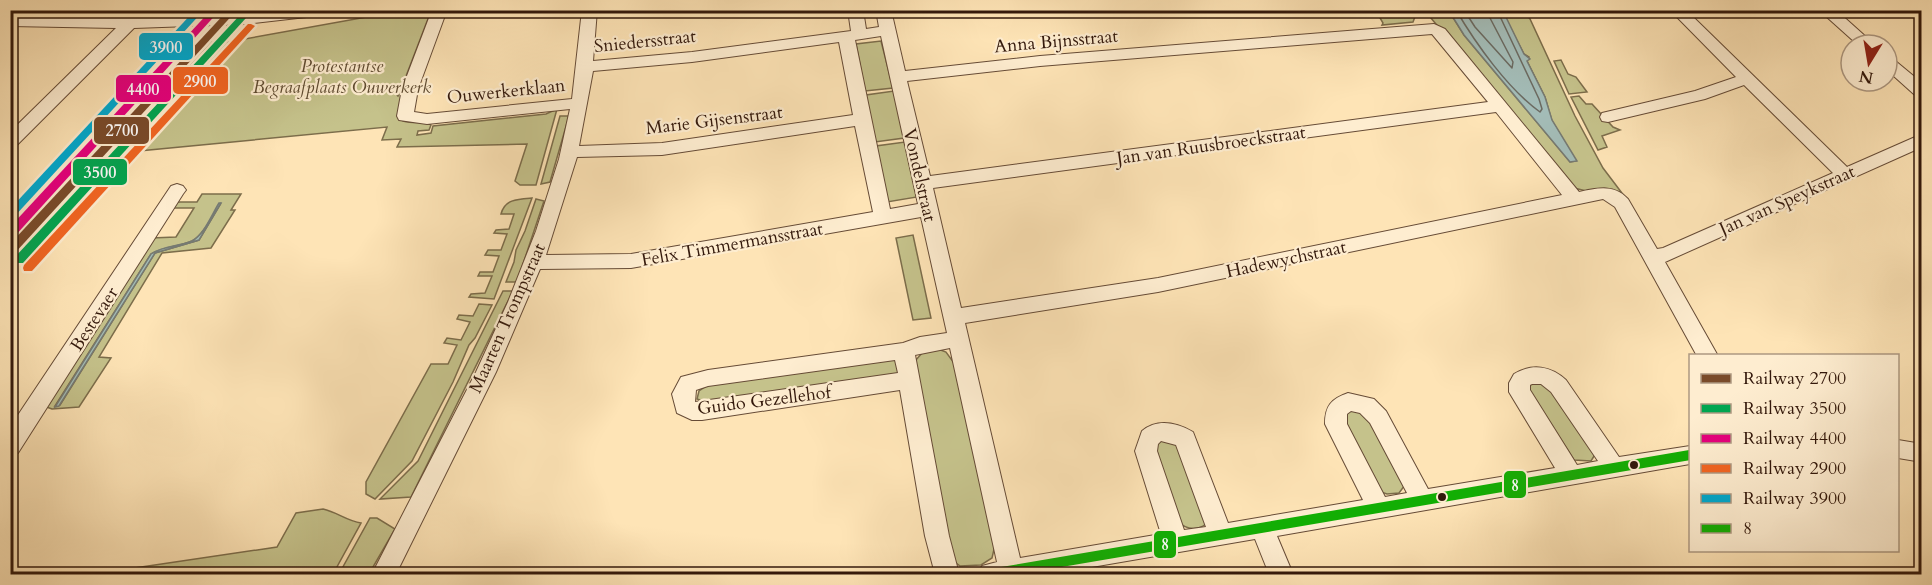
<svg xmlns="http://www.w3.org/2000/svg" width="1932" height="585" viewBox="0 0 1932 585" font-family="Cardo,serif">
	<rect width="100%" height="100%" fill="#fee4b6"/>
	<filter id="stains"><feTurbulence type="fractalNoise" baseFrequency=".00333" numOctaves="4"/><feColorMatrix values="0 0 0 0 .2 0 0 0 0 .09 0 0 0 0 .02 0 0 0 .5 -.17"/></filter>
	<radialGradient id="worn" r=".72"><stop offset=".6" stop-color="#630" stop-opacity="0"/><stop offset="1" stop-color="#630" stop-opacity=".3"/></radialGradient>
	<path fill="#c5c28b" stroke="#7c6d4b" stroke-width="1.5" fill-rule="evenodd" d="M400,11H431L403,84L397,88L395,93L398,96L400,93L404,95L401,120C410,126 422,119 431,125L429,130L418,131L417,135L431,133L433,126L546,114L557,109L536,185H520L515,181L527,144L397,147L401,139L382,140L387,127L107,154L212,42L217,44Z
		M1376,11H1414L1416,14L1413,22L1382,25L1383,23Z
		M1425,11H1449L1464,35L1570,162L1576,161L1552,121L1545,97L1527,61L1529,57L1524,54L1502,12L1523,11L1530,19L1575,116L1603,168L1628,201L1574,188Z
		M881,41L893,88L865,91L856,44Z
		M1561,60L1568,74L1576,77L1587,92L1569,94L1554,61Z
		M894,91L904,138L875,142L866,95Z
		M1579,96L1586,104H1592L1613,127L1620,130L1602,136L1607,147L1598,150L1571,97Z
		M560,116H569L550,182L541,184Z
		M905,142L917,197L887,202L876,146Z
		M202,194H241L231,210H235L211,248L162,253L99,357L111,358L79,407L52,409L44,406L151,238L176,237L194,208H171L175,202H197ZM221,203L199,240L155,253L60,405L55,406L151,254C164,246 179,247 192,241C205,234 213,213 221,203Z
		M532,198L494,299L469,297L471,294L485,293L492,276H478L480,272H493L499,256L485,255L488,250H501L507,234L494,233L496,230L509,229L514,214H501C505,199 518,199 532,198Z
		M536,199L544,201L517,282H506L514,262L516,250L525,231Z
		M913,235L931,318L913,320L896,238Z
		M503,291H513L411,497L380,499L418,461Z
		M479,304L492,305L475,338L469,345L453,382L412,461L375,499L366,494V482L431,364H448L457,345L444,343L447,338L461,340L470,322L457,319L459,315L473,316Z
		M938,349L946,352L954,363L995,545L992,558L981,565L960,566L951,559L915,361L923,352Z
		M896,359L899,371L897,375L709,403L697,399L699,391L708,385Z
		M1545,381L1596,453L1591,461L1574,460L1526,385Z
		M1363,410L1405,485L1399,493L1387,494L1381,492L1343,423L1346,411Z
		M1176,440L1206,524C1195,532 1182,529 1175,517L1155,444L1158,441Z
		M323,509C337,512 347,521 361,523L333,574H94L277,547L296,513Z
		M370,518H377L395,529L369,574H339Z"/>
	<path fill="#a3bcb7" stroke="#767a72" stroke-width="1.5" d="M1449,11H1503L1524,54L1530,59L1527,61L1545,97L1552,120L1577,161L1570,162L1464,35Z
		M219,203H221L199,240L155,253L59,406L55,407L151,254C164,245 178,247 192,241C204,235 212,214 219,203Z"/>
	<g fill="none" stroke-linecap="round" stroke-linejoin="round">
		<path stroke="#6b6a61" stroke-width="1.5" d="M1456,10C1476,44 1508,89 1540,112L1542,109L1539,99L1497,10
			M1464,10L1475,27L1512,68L1513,62L1490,18L1489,10"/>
		<g stroke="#664b36" stroke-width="2">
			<path id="minor" d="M288,10H331L324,15L246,24L134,28L16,146L10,148V132L116,28L10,26V16L168,18Z
				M432,10H447L418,89L414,112L427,114L572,99L582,10H597L593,61L692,52L851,31L848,10H863L866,29L879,27L876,10H891L905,71L1040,56L1434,24L1445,29L1579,192C1598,188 1614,184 1628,199L1657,249L1663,248L1833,173L1744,85L1705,99L1608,122L1602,121L1600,117L1602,113L1695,91L1736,77L1670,10H1686L1847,167L1922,134V147L1665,262L1718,356H1697L1615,207L1603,199L1158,292L965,323L1020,558L1161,534L1135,451L1142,431C1158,418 1177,423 1193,432L1228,523L1363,500L1325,424C1325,406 1331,399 1348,393L1374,399L1386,411L1428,489L1555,468L1509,392V383L1514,374C1532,363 1551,366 1566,380L1619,457L1690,446V464L1277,536L1293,574H1269L1255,539L1051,574H978L982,566L997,562L950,348L915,355L949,536L959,574H935L925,536L900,390L702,420H692L677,413L672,394L681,377L708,370L903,343L920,337L947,333L921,217L631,268L540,269L496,372L396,574H372L476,372L508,302L536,231L559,159L570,109L427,124L399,120L397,116L402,89ZM1432,34L1488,102L930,176L907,81L1040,66ZM881,36L918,204L890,209L855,40ZM839,42L853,115L662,143L579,146L593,71L692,62ZM1496,112L1562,195L1158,278L961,308L933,188ZM855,126L873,212L631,254L546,255L577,157L662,155ZM895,360L898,373L695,402L696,390L708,386ZM1532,384H1541L1551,392L1598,461L1577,465L1530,390V385ZM1351,411L1360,413L1370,423L1407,493L1385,497L1347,424V414ZM1161,441L1176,445L1206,527L1184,530L1157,451L1158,444Z
				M1819,10H1836L1875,45H1858Z
				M1887,57L1893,59L1922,83V97L1916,96L1887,70Z
				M177,184L183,186L186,190L183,194L18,453L10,455V427L171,186Z
				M1898,440L1922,444V462L1898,458Z"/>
		</g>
		<use href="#minor" fill="#feedd0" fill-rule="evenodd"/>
		<g stroke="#feedd0" stroke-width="14">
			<path id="bus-1" d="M990,574L1690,455"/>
		</g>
		<use href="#bus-1" stroke="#12ae04" stroke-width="10"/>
		<g stroke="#feedd0" stroke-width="5">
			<path id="rail-1" d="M228,10H237L14,254L10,255V244Z"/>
		</g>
		<g stroke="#feedd0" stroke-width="5">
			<path id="rail-2" d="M239,16H245L246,18L23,263H15L14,260L15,257Z"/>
		</g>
		<g stroke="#feedd0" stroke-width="5">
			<path id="rail-3" d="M211,10H220L14,237H10V227Z"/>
		</g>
		<g stroke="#feedd0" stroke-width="5">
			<path id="rail-4" d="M248,24H251L255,26L32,271H24L23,268L24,265Z"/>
		</g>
		<g stroke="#feedd0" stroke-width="5">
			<path id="rail-5" d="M195,10H204L13,218L10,219V209Z"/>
		</g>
		<use href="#rail-1" fill="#7a4b2a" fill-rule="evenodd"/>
		<use href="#rail-2" fill="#00a651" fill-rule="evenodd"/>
		<use href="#rail-3" fill="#e5007d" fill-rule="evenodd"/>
		<use href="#rail-4" fill="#f26522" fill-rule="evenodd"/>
		<use href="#rail-5" fill="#00a9ce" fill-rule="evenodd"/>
	</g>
	<g fill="#33180b" stroke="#feedd0" stroke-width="2">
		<circle cx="1634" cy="465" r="5"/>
		<circle cx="1442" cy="497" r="5"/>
	</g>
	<g text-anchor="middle" stroke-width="4.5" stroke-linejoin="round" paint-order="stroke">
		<g font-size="18" fill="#33180b" stroke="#feedd0">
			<text transform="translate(645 41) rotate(-6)" y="6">Sniedersstraat</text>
			<text transform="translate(1056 41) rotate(-5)" y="6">Anna Bijnsstraat</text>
			<text transform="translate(506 91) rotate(-6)" y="6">Ouwerkerklaan</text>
			<text transform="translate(714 120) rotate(-7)" y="6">Marie Gijsenstraat</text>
			<text transform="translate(1211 145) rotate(-8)" y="6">Jan van Ruusbroeckstraat</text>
			<text transform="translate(920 175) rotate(77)" y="6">Vondelstraat</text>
			<text transform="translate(1787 200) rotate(-24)" y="6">Jan van Speykstraat</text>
			<text transform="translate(732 244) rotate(-10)" y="6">Felix Timmermansstraat</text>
			<text transform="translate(1286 259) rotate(-12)" y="6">Hadewychstraat</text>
			<text transform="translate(507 318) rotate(-66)" y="6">Maarten Trompstraat</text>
			<text transform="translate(94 319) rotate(-57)" y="6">Bestevaer</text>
			<text transform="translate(764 400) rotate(-7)" y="6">Guido Gezellehof</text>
		</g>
		<g font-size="18" font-style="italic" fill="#5f4b31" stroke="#feedd0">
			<text x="342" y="72">Protestantse<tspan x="342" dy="21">Begraafplaats Ouwerkerk</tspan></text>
		</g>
	</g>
	<g stroke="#feedd0" stroke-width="2">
		<rect x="138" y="32" width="56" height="29" rx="6" fill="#00a9ce"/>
		<rect x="172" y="66" width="57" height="29" rx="6" fill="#f26522"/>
		<rect x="115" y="74" width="57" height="29" rx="6" fill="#e5007d"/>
		<rect x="93" y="116" width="57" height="29" rx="6" fill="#7a4b2a"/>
		<rect x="72" y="158" width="56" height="28" rx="6" fill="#00a651"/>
		<rect x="1503" y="470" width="24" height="29" rx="6" fill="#12ae04"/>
		<rect x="1153" y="530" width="24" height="29" rx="6" fill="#12ae04"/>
	</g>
	<g font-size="16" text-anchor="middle" font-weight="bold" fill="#fff">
		<text x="166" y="53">3900</text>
		<text x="200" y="87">2900</text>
		<text x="143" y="95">4400</text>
		<text x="122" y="136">2700</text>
		<text x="100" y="178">3500</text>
		<text x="1515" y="491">8</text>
		<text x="1165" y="550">8</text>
	</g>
	<rect width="1932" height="585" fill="none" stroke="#fee4b6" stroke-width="36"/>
	<rect x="12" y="12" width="1908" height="561" fill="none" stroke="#33180b" stroke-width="3"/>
	<rect x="18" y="18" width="1896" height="549" fill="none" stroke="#33180b" stroke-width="1.5"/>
	<rect x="1689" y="354" width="210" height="198" fill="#feedd0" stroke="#ad9881" stroke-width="1.5"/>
	<rect x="1701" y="374" width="30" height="9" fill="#7a4b2a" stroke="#ad9881" stroke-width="1.5"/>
	<text x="1743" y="384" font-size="18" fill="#33180b">Railway 2700</text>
	<rect x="1701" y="404" width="30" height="9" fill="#00a651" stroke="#ad9881" stroke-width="1.5"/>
	<text x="1743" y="414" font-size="18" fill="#33180b">Railway 3500</text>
	<rect x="1701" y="434" width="30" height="9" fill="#e5007d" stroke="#ad9881" stroke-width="1.5"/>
	<text x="1743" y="444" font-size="18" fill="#33180b">Railway 4400</text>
	<rect x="1701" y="464" width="30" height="9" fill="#f26522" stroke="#ad9881" stroke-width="1.5"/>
	<text x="1743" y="474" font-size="18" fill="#33180b">Railway 2900</text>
	<rect x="1701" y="494" width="30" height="9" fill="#00a9ce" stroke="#ad9881" stroke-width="1.5"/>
	<text x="1743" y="504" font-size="18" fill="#33180b">Railway 3900</text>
	<rect x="1701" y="524" width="30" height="9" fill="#12ae04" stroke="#ad9881" stroke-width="1.5"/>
	<text x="1743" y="534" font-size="18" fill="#33180b">8</text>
	<g transform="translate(1869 63) rotate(191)"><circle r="28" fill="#feedd0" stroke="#ad9881" stroke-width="1.5"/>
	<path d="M0-4.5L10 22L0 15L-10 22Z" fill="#8f2418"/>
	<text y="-9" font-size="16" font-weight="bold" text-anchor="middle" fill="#33180b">N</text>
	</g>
	<rect width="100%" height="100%" filter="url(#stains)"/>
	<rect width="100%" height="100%" fill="url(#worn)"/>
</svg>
